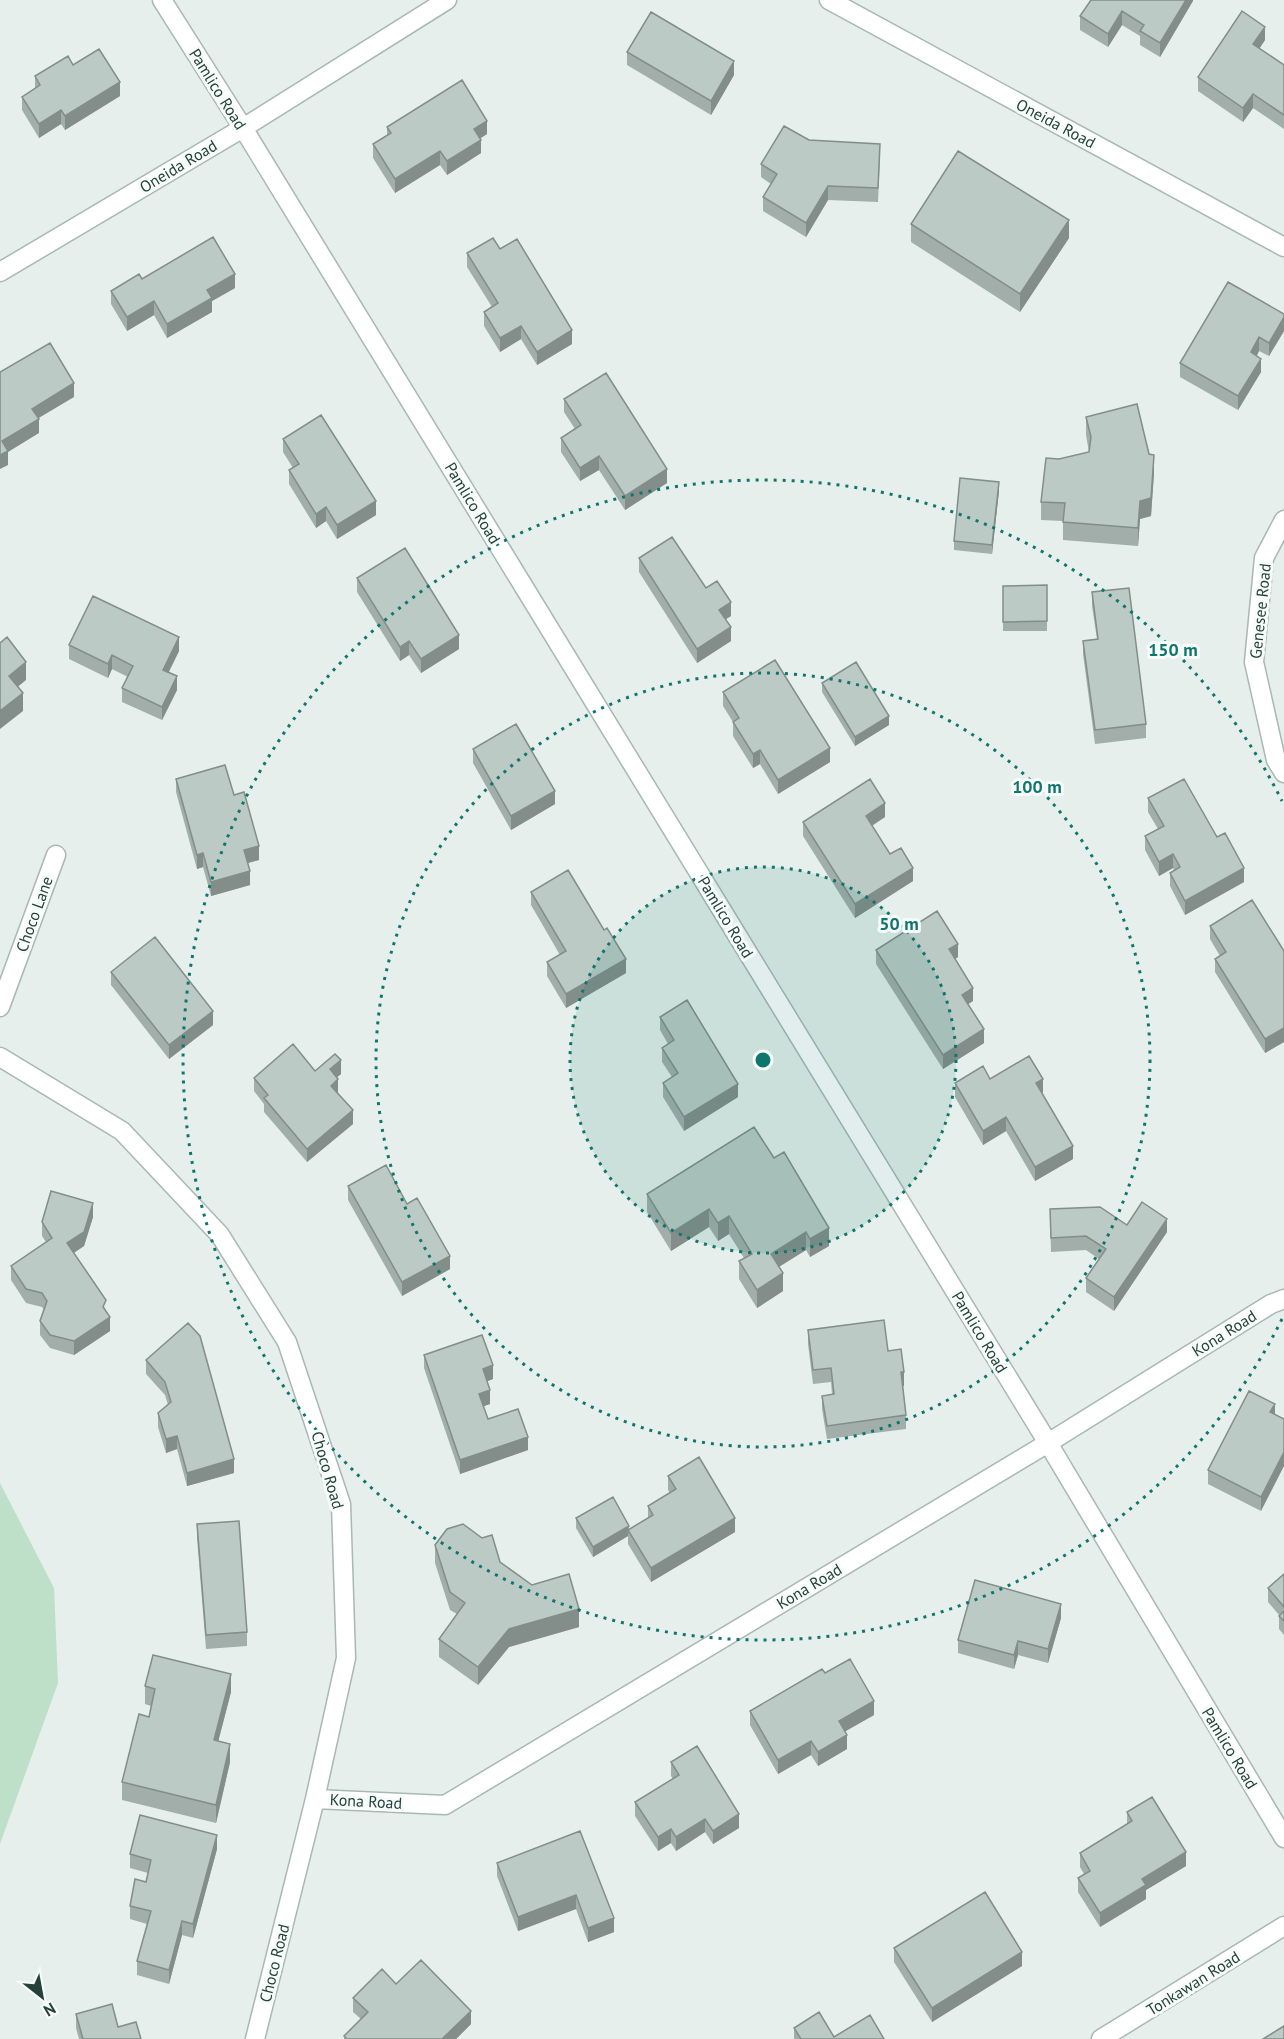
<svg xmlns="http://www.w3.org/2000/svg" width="1284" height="2039" viewBox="0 0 1284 2039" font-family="'PT Sans',sans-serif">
	<rect width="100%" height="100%" fill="#e6efeb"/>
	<path fill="#bfe0c8" d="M0,1483L54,1588L58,1683L0,1844Z"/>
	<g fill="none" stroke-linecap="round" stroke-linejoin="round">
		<g stroke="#a8b8b2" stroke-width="21">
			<path id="street" d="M162,0L243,128L1048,1443L1284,1838
				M829,0L1284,247
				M0,272L243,128L447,0
				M1284,520L1264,558L1254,662L1276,760L1284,773
				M0,1007L56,855
				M0,1057L122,1131L220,1235L287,1342L341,1504L346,1658L315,1799L255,2039
				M315,1799L445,1805L1048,1443L1271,1304L1284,1299
				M1101,2039L1284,1926"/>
		</g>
		<use href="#street" stroke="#fff" stroke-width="18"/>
	</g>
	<path fill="#a1aea9" d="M1193,0L1160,57L1140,45V36L1122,25L1108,47L1080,30V16Z
		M1265,40L1259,49L1284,65V129L1253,108L1243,122L1198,91V77Z
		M627,52L734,75L711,115L627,65Z
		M73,65L120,96L65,130L61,124L39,138L22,110V97L35,88V76Z
		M387,127L487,134L481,138V153L447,175L440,165L395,193L373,158V144L387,135Z
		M809,140L880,157L878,202L828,200L806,237L763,211V197L771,184L761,177V164Z
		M911,224L1069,238L1020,312L911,242Z
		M500,249L572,344L537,365L521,339L500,352L484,326V312L492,307L467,267V253Z
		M142,279L235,288L212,301V312L167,338L154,315L127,331L111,304V291Z
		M1284,314V331L1269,356L1259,351L1257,356L1261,372L1238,410L1180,377V363Z
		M564,399L667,483L625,510L599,470L580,481L561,452V438L575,429L564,412Z
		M1086,417L1149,454L1154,473L1151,516L1140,519L1138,546L1063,540V521L1041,520V502L1059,459L1089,452L1086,435Z
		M283,439L376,515L337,539L326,521L316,528L289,484V470L293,468L283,452Z
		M999,491L992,554L954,550V541Z
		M639,558L706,588L731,616L726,619L731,641L697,663L639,572Z
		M357,578L459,649L421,673L409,655L400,661L357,592Z
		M1047,585V631H1003V586Z
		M1092,592L1146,724V738L1095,744L1083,654V641L1097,639L1092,606Z
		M69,645L179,651L169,672L177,690L162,720L122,702V688L128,677L112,669L108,678L69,659Z
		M822,683L889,725L855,746L822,692Z
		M723,692L830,762L778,794L760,764L753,768L733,736V722L723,706Z
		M473,749L555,804L511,830L473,763Z
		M176,779L234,795L259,860L248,863L250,885L211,896L203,867L197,869L176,792Z
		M1148,798L1217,837L1244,882L1185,915L1170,886V873L1174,870L1173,868L1159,876L1145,850V836L1158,829L1148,812Z
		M885,817L872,826L890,854L913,881L855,918L803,836V822Z
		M531,892L604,930L626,973L566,1008L547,976V962L560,955L531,905Z
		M1210,926L1284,951V1042L1265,1053L1215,972V959L1220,956L1210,939Z
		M876,950L958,957L955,959L973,1001L968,1004L984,1043L943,1069L876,964Z
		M111,972L213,1025L169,1059L111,985Z
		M660,1017L738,1097L684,1131L663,1097V1083L672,1077L662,1062V1048L668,1044L660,1030Z
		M315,1071L341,1074L337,1077L338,1093L353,1124L307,1162L264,1112V1104L254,1091V1078Z
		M990,1079L1043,1092L1042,1093L1073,1159L1035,1181L1006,1131L983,1145L955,1097V1083Z
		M754,1127L829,1246L810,1257L806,1250L779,1266L783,1291L757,1308L739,1279V1261L744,1258L729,1234L718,1241L709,1227L671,1251L647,1212V1194Z
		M348,1186L407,1204L450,1269L402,1296L348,1200Z
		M1050,1209L1167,1232L1114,1311L1086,1292V1278L1099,1259L1086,1250L1051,1252Z
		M93,1217L84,1246L74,1253L106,1310L110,1331L74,1355L50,1348L40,1335V1321L44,1310L42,1307L26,1303L11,1280V1266L46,1242L42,1236V1222Z
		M808,1330L888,1351L904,1386H903L906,1415V1429L827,1439L822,1409V1396L832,1394L831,1382L813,1384L808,1344Z
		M200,1336L234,1473L187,1486L177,1449L166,1453L158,1427V1413L168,1405L165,1395L146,1374V1360Z
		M424,1355L493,1379L487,1381L490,1404L483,1406L488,1419L528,1450L460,1474L424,1368Z
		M1275,1404L1261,1511L1208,1484V1470Z
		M668,1476L735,1532L651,1582L628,1544V1536L593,1557L576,1528V1518L629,1530L648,1519V1506L670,1493L668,1490Z
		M197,1524L247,1632V1646L206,1649L197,1538Z
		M435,1545L500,1562L579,1627L509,1647L478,1685L439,1657V1639L457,1614L450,1610L435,1563Z
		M1284,1574V1635L1279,1629V1615L1268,1602V1588Z
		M1061,1618L1048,1663L1018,1655L1014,1669L958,1653V1640Z
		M825,1673L874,1715L845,1731L847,1749L818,1766L811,1755L778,1774L750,1725V1711Z
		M145,1686L231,1692L218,1741L230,1762L216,1823L122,1800V1782L149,1717L151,1706L145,1704Z
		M671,1762L739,1828L713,1844L705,1832L676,1851L671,1843L658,1851L635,1816V1802L673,1779L671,1776Z
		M1127,1812L1186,1866L1146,1890V1899L1100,1927L1078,1892V1878L1084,1874L1080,1867V1853L1127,1824Z
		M580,1831L614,1932L588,1942L576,1909L518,1931L497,1876V1863Z
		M217,1849L193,1938L182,1935L169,1984L137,1975V1961L147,1924L130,1919V1906L146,1882L148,1873L130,1868V1854Z
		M894,1948L1022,1966L932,2022L894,1962Z
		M396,1984L471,2024L456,2039H344V2036L361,2019L353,2012V1998Z
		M76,2014L118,2027L141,2039H79L76,2028Z
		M794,2028L834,2037L884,2039H794Z"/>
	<path fill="#838d89" d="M1186,0H1193V1L1160,57V43Z
		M1122,11V25L1108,47V34Z
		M1265,27V40L1253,58V44Z
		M734,61V75L711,115V101Z
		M120,82V96L65,130V116Z
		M1253,94V108L1243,122V108Z
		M61,110V124L39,138V124Z
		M487,121V134L474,142V129Z
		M481,140V153L447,175V161Z
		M440,151V165L395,193V179Z
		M828,186V200L806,237V223Z
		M1069,220V238L1020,312V294Z
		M235,274V288L212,301V312L167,338V324L207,290Z
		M154,301V315L127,331V317Z
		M1284,317V331L1269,356V343Z
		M521,326V339L500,352V338Z
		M572,330V344L537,365V352Z
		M1259,337V351L1251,366V352Z
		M1261,359V372L1238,410V396Z
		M74,383V397L32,422V409Z
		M39,419V433L8,452V465L0,469V455L2,441Z
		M1154,455V473L1151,516L1140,519L1138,546V528L1140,501Z
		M599,456V470L580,481V468Z
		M667,469V483L625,510V496Z
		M999,482V491L992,554V545Z
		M376,501V515L337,539V525Z
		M326,507V521L316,528V514Z
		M731,602V616L719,623V610Z
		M731,627V641L697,663V649Z
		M459,635V649L421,673V659Z
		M179,637V651L163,683V670Z
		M409,641V655L400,661V647Z
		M112,655V669L108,678V664Z
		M26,662V680L9,694V676Z
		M177,676V690L162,720V707Z
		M23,693V711L0,729V711Z
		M889,716V725L855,746V737Z
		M830,748V762L778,794V780Z
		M760,750V764L753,768V754Z
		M555,791V804L511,830V816Z
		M885,803V817L866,829V816Z
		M259,846V860L244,864V850Z
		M203,853V867L197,869V855Z
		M1173,854V868L1159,876V862Z
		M913,868V881L855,918V904Z
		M1244,868V882L1185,915V901Z
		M250,871V885L211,896V882Z
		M958,944V957L949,963V949Z
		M626,959V973L566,1008V994Z
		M973,988V1001L962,1008V995Z
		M213,1011V1025L169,1059V1045Z
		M1284,1028V1042L1265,1053V1039Z
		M984,1029V1043L943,1069V1055Z
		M341,1060V1074L330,1083V1069Z
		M338,1079V1093L331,1099V1086Z
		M1043,1079V1092L1036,1097V1083Z
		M738,1084V1097L684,1131V1117Z
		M353,1110V1124L307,1162V1149Z
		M1006,1117V1131L983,1145V1131Z
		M1073,1146V1159L1035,1181V1167Z
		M93,1203V1217L84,1246L67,1257V1243Z
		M709,1209V1227L671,1251V1233Z
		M729,1216V1234L718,1241V1223Z
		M1167,1219V1232L1114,1311V1297Z
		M829,1228V1246L810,1257V1239Z
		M806,1232V1250L771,1272V1254Z
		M450,1256V1269L402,1296V1282Z
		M783,1273V1291L757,1308V1290Z
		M110,1317V1331L74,1355V1341Z
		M493,1365V1379L483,1383V1369Z
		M901,1372H904V1386H901Z
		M490,1390V1404L479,1408V1394Z
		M1275,1404V1417L1270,1412Z
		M177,1436V1449L166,1453V1439Z
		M528,1437V1450L460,1474V1460Z
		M1284,1452V1466L1261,1511V1497Z
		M234,1459V1473L187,1486V1473Z
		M735,1518V1532L651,1582V1568Z
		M629,1526L628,1536L593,1557V1547Z
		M1061,1604V1618L1048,1663V1649Z
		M579,1609V1627L509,1647L478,1685V1667L509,1629Z
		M1018,1641V1655L1014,1669V1655Z
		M231,1674V1692L214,1758V1740Z
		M874,1701V1715L839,1735V1721Z
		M847,1735V1749L818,1766V1752Z
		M811,1741V1755L778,1774V1760Z
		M230,1744V1762L216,1823V1805Z
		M739,1814V1828L713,1844V1831Z
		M705,1819V1832L676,1851V1837Z
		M671,1829V1843L658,1851V1837Z
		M217,1835V1849L193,1938V1924Z
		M1186,1852V1866L1146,1890V1899L1100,1927V1913L1142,1879Z
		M576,1895V1909L518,1931V1917Z
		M614,1918V1932L588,1942V1928Z
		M182,1921V1935L169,1984V1970Z
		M1022,1952V1966L932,2022V2008Z
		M471,2011V2024L456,2039H442Z"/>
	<path fill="#bbcac4" stroke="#838d89" stroke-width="1.5" d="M1091,0H1186L1160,43L1140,31L1144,25L1122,11L1108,34L1080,16Z
		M1242,11L1265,27L1253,44L1284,65V115L1253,94L1243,108L1198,77Z
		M651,12L734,61L711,101L627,52Z
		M99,49L120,82L65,116L61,110L39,124L22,97L40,85L35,76L68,56L73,65Z
		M462,80L487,121L474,129L481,140L447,161L440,151L395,179L373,144L391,133L387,127Z
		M784,126L809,140L880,144L878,188L828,186L806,223L763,197L777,174L761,164Z
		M958,151L1069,220L1020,294L911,224Z
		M213,237L235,274L207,290L212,298L167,324L154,301L127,317L111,291L139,274L142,279Z
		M493,238L500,249L517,239L572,330L537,352L521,326L500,338L484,312L498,303L467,253Z
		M1228,282L1284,314V317L1269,343L1259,337L1251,352L1261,359L1238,396L1180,363Z
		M50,343L74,383L32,409L39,419L2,441L8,451L0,455V372Z
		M606,373L667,469L625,496L599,456L580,468L561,438L581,425L564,399Z
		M1137,404L1149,454L1154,455L1151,498L1140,501L1138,528L1063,522L1065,503L1041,502L1046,458L1059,459L1089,452L1091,437L1086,417Z
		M321,415L376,501L337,525L326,507L316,514L289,470L299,464L283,439Z
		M960,478L999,482L992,545L954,541Z
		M672,537L706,588L717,581L731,602L719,610L731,627L697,649L639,558Z
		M405,548L459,635L421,659L409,641L400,647L357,578Z
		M1047,585V621L1003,622V586Z
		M1129,588L1146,724L1095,730L1083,641L1098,639L1092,592Z
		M93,596L179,637L163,670L177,676L162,707L122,688L133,666L112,655L108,664L69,645Z
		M7,637L26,662L9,676L23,693L0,711V643Z
		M775,660L830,748L778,780L760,750L753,754L733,722L739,718L723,692Z
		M856,662L889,716L855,737L822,683Z
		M516,724L555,791L511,816L473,749Z
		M225,765L234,795L244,792L259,846L244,850L250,871L211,882L203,853L197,855L176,779Z
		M870,779L885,803L866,816L890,854L901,848L913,868L855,904L803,822Z
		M1184,779L1217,837L1225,833L1244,868L1185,901L1170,873L1180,867L1173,854L1159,862L1145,836L1164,826L1148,798Z
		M568,870L604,930L607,928L626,959L566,994L547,962L566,951L531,892Z
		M1252,900L1284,951V1028L1265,1039L1215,959L1226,952L1210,926Z
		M937,911L958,944L949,949L973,988L962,995L984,1029L943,1055L876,950Z
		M155,937L213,1011L169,1045L111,972Z
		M687,1000L738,1084L684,1117L663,1083L678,1073L662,1048L674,1040L660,1017Z
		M293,1044L315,1071L335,1054L341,1060L330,1069L338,1079L331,1086L353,1110L307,1149L264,1098L268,1095L254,1078Z
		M1029,1056L1043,1079L1036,1083L1073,1146L1035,1167L1006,1117L983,1131L955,1083L983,1066L990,1079Z
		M754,1127L774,1158L784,1152L829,1228L810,1239L806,1232L771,1254L783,1273L757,1290L739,1261L752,1254L729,1216L718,1223L709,1209L671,1233L647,1194Z
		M386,1165L407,1204L417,1198L450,1256L402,1282L348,1186Z
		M51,1191L93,1203L84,1232L67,1243L106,1300L103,1307L110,1317L74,1341L50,1335L40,1321L47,1301L42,1293L26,1289L11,1266L52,1238L42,1222Z
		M1142,1202L1167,1219L1114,1297L1086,1278L1106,1249L1086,1236L1051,1238L1050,1209L1100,1207L1127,1225Z
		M884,1320L888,1351L901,1349L904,1372H901L906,1415L827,1426L822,1396L834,1394L831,1368L813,1370L808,1330Z
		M188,1323L200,1336L234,1459L187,1473L177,1436L166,1439L158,1413L171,1402L165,1382L146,1360Z
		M482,1335L493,1365L483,1369L490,1390L479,1394L488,1419L518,1409L528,1437L460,1460L424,1355Z
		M1249,1391L1275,1404L1270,1412L1284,1419V1452L1261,1497L1208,1470Z
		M699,1457L735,1518L651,1568L628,1530L653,1515L648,1506L676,1489L668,1476Z
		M613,1497L629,1526L593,1547L576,1518Z
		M239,1521L247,1632L206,1635L197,1524Z
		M463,1524L482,1538L492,1535L500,1562L532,1585L569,1574L579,1609L509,1629L478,1667L439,1639L465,1603L450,1592L435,1545L447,1529Z
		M1284,1574V1607L1268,1588Z
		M975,1580L1061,1604L1048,1649L1018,1641L1014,1655L958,1640Z
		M1284,1611V1621L1279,1616Z
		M153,1655L231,1674L214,1740L230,1744L216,1805L122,1782L139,1714L149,1717L155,1689L145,1686Z
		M850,1659L874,1701L839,1721L847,1735L818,1752L811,1741L778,1760L750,1711L822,1669L825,1673Z
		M697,1746L739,1814L713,1831L705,1819L676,1837L671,1829L658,1837L635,1802L679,1775L671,1762Z
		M1152,1797L1186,1852L1142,1879L1146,1885L1100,1913L1078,1878L1090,1871L1080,1853L1132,1821L1127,1812Z
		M140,1815L217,1835L193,1924L182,1921L169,1970L137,1961L151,1911L130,1906L135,1879L146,1882L151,1860L130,1854Z
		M580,1831L614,1918L588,1928L576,1895L518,1917L497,1863Z
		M985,1892L1022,1952L932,2008L894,1948Z
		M421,1960L471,2011L442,2039H347L344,2036L368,2012L353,1998L382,1969L396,1984Z
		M112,2004L118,2027L136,2022L141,2039H83L76,2014Z
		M819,2012L834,2037L870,2015L884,2039H801L794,2028Z
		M1284,2026V2039H1263Z"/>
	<circle cx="763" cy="1060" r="193" fill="#0f766e" fill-opacity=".12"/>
	<g fill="none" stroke="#0f766e" stroke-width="3" stroke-dasharray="3 6">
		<circle cx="763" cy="1060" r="193"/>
		<circle cx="763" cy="1060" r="387"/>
		<path d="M1282 1319A580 580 0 1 1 1282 801"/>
	</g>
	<g text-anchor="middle" stroke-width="6" stroke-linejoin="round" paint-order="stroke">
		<g font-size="16" fill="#24423a" stroke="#f7fbf9">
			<text transform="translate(218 89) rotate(58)" y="6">Pamlico Road</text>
			<text transform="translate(1056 123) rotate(28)" y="6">Oneida Road</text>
			<text transform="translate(178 166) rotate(-31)" y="6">Oneida Road</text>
			<text transform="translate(473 503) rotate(59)" y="6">Pamlico Road</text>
			<text transform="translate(1260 611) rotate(-84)" y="6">Genesee Road</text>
			<text transform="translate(34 914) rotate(-70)" y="6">Choco Lane</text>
			<text transform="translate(726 917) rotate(59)" y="6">Pamlico Road</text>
			<text transform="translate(980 1332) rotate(59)" y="6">Pamlico Road</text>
			<text transform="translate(1224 1333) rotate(-32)" y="6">Kona Road</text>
			<text transform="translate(328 1470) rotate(74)" y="6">Choco Road</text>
			<text transform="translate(809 1586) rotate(-31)" y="6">Kona Road</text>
			<text transform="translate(1230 1748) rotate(59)" y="6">Pamlico Road</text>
			<text transform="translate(366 1801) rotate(3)" y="6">Kona Road</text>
			<text transform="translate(274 1963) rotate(-76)" y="6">Choco Road</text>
			<text transform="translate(1193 1983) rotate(-32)" y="6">Tonkawan Road</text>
		</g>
	</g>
	<circle cx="763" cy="1060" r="9" fill="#0f766e" stroke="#f7fbf9" stroke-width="3"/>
	<g font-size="18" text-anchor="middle" font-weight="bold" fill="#0f766e" stroke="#f7fbf9" stroke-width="6" stroke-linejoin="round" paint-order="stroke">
		<text x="1173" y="656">150 m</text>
		<text x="1037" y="793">100 m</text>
		<text x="899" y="930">50 m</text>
	</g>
	<g transform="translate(42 1997) rotate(149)" stroke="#f7fbf9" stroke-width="4.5" paint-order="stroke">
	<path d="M0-4.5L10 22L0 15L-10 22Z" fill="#24423a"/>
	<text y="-9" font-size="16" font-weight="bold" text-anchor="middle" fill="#24423a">N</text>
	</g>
</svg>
